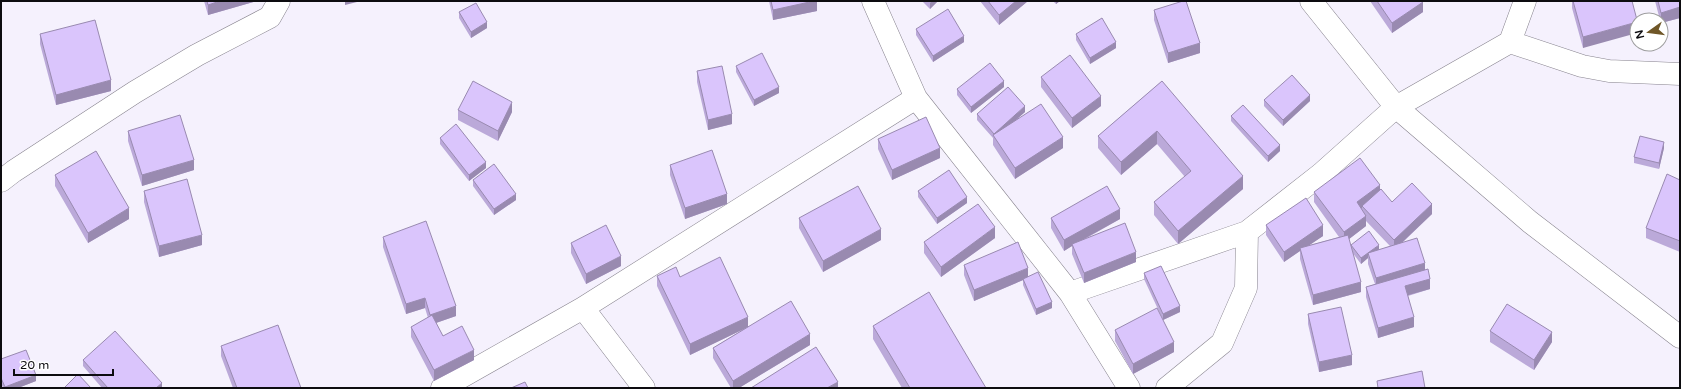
<svg xmlns="http://www.w3.org/2000/svg" width="1681" height="389" viewBox="0 0 1681 389" font-family="'Varela Round',sans-serif">
	<rect width="100%" height="100%" fill="#f5f1fd"/>
	<g fill="none" stroke-linecap="round" stroke-linejoin="round">
		<g stroke="#87838e" stroke-width="23">
			<path id="minor" d="M873,1L916,98L1070,293L1129,388
				M1311,1L1396,107L1530,222L1680,337
				M1510,42L1582,66L1609,71L1680,74
				M1,181L14,171L135,92L197,55L270,17L279,1
				M1070,293L1247,232
				M583,308L916,98
				M442,388L583,308L644,388
				M1167,388L1222,343L1246,288L1247,232L1321,174L1396,107L1510,42L1525,1"/>
		</g>
		<use href="#minor" stroke="#fff" stroke-width="22"/>
	</g>
	<path fill="#bba9d9" fill-rule="evenodd" d="M204,1H257L208,15Z
		M769,1H817V11L773,20Z
		M922,1H938L930,9Z
		M980,1H1028L999,25Z
		M1053,1H1060L1056,4Z
		M1370,1H1422L1423,12L1392,33Z
		M1572,1H1632L1583,48L1572,8Z
		M1655,1H1680V18L1661,23V20H1660Z
		M1154,10L1200,53L1168,63L1154,20Z
		M459,12L487,28L471,38L459,18Z
		M916,29L964,42L933,62L916,35Z
		M40,34L111,91L56,105L40,44Z
		M1076,34L1116,48L1090,64L1076,40Z
		M736,66L779,93L754,106L736,72Z
		M697,71L732,124L708,130L697,82Z
		M1041,77L1101,106L1072,128L1041,87Z
		M1162,81L1243,189L1178,244L1154,215V202L1185,177L1157,144L1121,175L1098,148V136Z
		M1004,87L971,113L957,95V89Z
		M1264,100L1310,101L1283,126L1264,106Z
		M458,110L512,112L498,141L458,120Z
		M1025,112L1018,118L1063,148L1015,179L993,145V138L977,120V114Z
		M1231,116L1280,151L1268,162L1231,121Z
		M128,131L194,170L142,186L128,141Z
		M440,138L486,168L469,181L440,144Z
		M878,139L940,158L892,180L878,149Z
		M1664,148L1659,169L1634,163V157Z
		M670,165L727,204L685,219L670,175Z
		M55,175L129,219L88,243L55,186Z
		M473,180L516,200L494,215L473,186Z
		M1680,180V252L1646,238V228Z
		M1380,190L1392,202L1432,214L1402,243L1425,270L1430,289L1408,296L1414,327L1378,338L1366,297V287L1375,284L1368,264V258L1361,264L1352,252L1361,292L1313,305L1300,259V251L1284,262L1266,235V225L1323,236L1307,246L1339,237L1314,202V192ZM1366,221L1390,246L1379,250L1351,245V247L1349,239L1366,226Z
		M144,191L202,245L159,257L144,202Z
		M918,191L967,203L937,224L918,197Z
		M799,218L881,240L823,272L799,228Z
		M1051,218L1120,219L1085,239L1136,262L1084,283L1072,254V246L1064,251L1051,228Z
		M383,237L456,316L436,323L443,336L474,360L434,381L411,337V327L428,318L425,308L406,314L383,247Z
		M995,238L941,277L924,253V242Z
		M571,243L621,266L586,284L571,253Z
		M964,265L1028,277L1052,308L1036,315L1023,285V280L974,301L964,275Z
		M1144,273L1180,312L1163,320L1144,279Z
		M657,276L680,277L748,326L810,345L739,388H731L713,358V348L742,330L690,355L657,286Z
		M1308,314L1352,365L1319,372L1308,324Z
		M873,326L986,388H902L873,339Z
		M1115,330L1174,352L1133,374L1115,341Z
		M1490,331L1552,342L1534,370L1490,342Z
		M221,346L301,388H233L221,356Z
		M1,359L36,381L18,388H3L1,383Z
		M83,360L162,388H102L83,366Z"/>
	<path fill="#998ab0" d="M220,1H257L208,15V5Z
		M345,1H361L345,5Z
		M814,1H817V11L773,20V10Z
		M932,1H938L930,9V3Z
		M1016,1H1028L999,25V15Z
		M1056,1H1060L1056,4Z
		M1423,2V12L1392,33V23Z
		M1680,7V18L1661,23V13Z
		M487,22V28L471,38V32Z
		M1637,22V33L1583,48V37Z
		M964,36V42L933,62V56Z
		M1116,42V48L1090,64V58Z
		M1200,43V53L1168,63V53Z
		M111,80V91L56,105V95Z
		M1004,81V87L971,113V107Z
		M779,87V93L754,106V100Z
		M1310,95V101L1283,126V120Z
		M1101,96V106L1072,128V118Z
		M512,102V112L498,141V131Z
		M1025,106V112L995,139L994,134Z
		M732,114V124L708,130V120Z
		M1157,131V144L1121,175V162Z
		M1063,137V148L1015,179V168Z
		M1664,142V148L1659,169V163Z
		M1280,145V151L1268,162V156Z
		M940,148V158L892,180V170Z
		M194,160V170L142,186V175Z
		M486,162V168L469,181V175Z
		M1243,176V189L1178,244V231Z
		M1380,185V195L1362,206V208L1357,212V202Z
		M516,194V200L494,215V209Z
		M727,194V204L685,219V208Z
		M967,197V203L937,224V218Z
		M1432,204V214L1394,250V240Z
		M129,208V219L88,243V233Z
		M1120,209V219L1073,245L1072,244V246L1064,251V240Z
		M1366,216V226L1344,243V232Z
		M1323,225V236L1301,251L1300,248V251L1284,262V252Z
		M995,227V238L941,277V267Z
		M881,229V240L823,272V261Z
		M202,235V245L159,257V246Z
		M1379,245V251L1368,253V258L1361,264V258Z
		M1136,252V262L1084,283V273Z
		M621,256V266L586,284V274Z
		M1425,263V273L1376,288V278Z
		M1028,268V278L974,301V290Z
		M1430,279V289L1405,296V286Z
		M1361,282V292L1313,305V295Z
		M425,298V308L406,314V304Z
		M1052,302V308L1036,315V309Z
		M456,306V316L430,325V315Z
		M1180,306V312L1163,320V314Z
		M748,317V327L690,355V344Z
		M1414,317V327L1378,338V328Z
		M1552,332V342L1534,370V360Z
		M810,334V345L739,388H733V381Z
		M1174,342V352L1133,374V364Z
		M474,350V360L434,381V370Z
		M1352,355V365L1319,372V362Z
		M36,375V381L18,388H5V387Z
		M838,382V388H827Z
		M162,383V388H156Z"/>
	<path fill="#dac5fc" stroke="#998ab0" d="M207,1H220L208,5Z
		M771,1H814L773,10Z
		M988,1H1016L999,15Z
		M1183,1H1186L1200,43L1168,53L1154,10Z
		M1377,1H1422L1423,2L1392,23Z
		M1573,1H1632L1637,20V22L1583,37Z
		M1658,1H1680V7L1661,13Z
		M476,3L487,22L471,32L459,12Z
		M948,9L964,36L933,56L916,29Z
		M1102,18L1116,42L1090,58L1076,34Z
		M95,20L111,80L56,95L40,34Z
		M762,53L779,87L754,100L736,66Z
		M1070,55L1101,96L1072,118L1041,77Z
		M990,63L1004,81L971,107L957,89Z
		M722,66L732,114L708,120L697,71Z
		M1292,75L1310,95L1283,120L1264,100Z
		M473,81L512,102L498,131L458,110Z
		M1162,81L1243,176L1178,231L1154,202L1191,171L1157,131L1121,162L1098,136Z
		M1008,87L1025,106L994,134L977,114Z
		M1041,104L1063,137L1015,168L993,135Z
		M1243,105L1280,145L1268,156L1231,116Z
		M180,115L194,160L142,175L128,131Z
		M926,117L940,148L892,170L878,139Z
		M456,124L486,162L469,175L440,138Z
		M1640,136L1664,142L1659,163L1634,157Z
		M712,150L727,194L685,208L670,165Z
		M96,151L129,208L88,233L55,175Z
		M1360,158L1380,185L1357,202L1366,216L1344,232L1314,192Z
		M494,164L516,194L494,209L473,180Z
		M949,170L967,197L937,218L918,191Z
		M1667,174L1680,180V241L1646,228Z
		M187,179L202,235L159,246L144,191Z
		M1412,183L1432,204L1394,240L1362,206L1381,189L1392,202Z
		M858,186L881,229L823,261L799,218Z
		M1107,186L1120,209L1064,240L1051,218Z
		M1306,198L1323,225L1284,252L1266,225Z
		M978,204L995,227L941,267L924,242Z
		M426,221L456,306L430,315L425,298L406,304L383,237Z
		M1125,223L1136,252L1084,273L1072,244Z
		M606,225L621,256L586,274L571,243Z
		M1369,231L1379,245L1361,258L1351,245Z
		M1348,235L1361,282L1313,295L1300,248Z
		M1417,238L1425,263L1376,278L1368,253Z
		M1018,242L1028,268L974,290L964,265Z
		M720,257L748,317L690,344L657,276L676,267L680,277Z
		M1161,266L1180,306L1163,314L1144,273Z
		M1428,269L1430,279L1405,286L1414,317L1378,328L1366,287Z
		M1038,272L1052,302L1036,309L1023,279Z
		M929,292L986,388H910L873,326Z
		M791,301L810,334L733,381L713,348Z
		M1507,304L1552,332L1534,360L1490,331Z
		M1341,307L1352,355L1319,362L1308,314Z
		M1157,308L1174,342L1133,364L1115,330Z
		M432,315L443,336L462,326L474,350L434,370L411,327Z
		M278,325L301,388H237L221,346Z
		M115,331L162,383L156,388H108L83,360Z
		M816,347L838,382L827,388H751Z
		M26,350L36,375L5,387L1,378V359Z
		M1422,371L1425,388H1378L1377,381Z
		M78,374L91,388H64Z
		M525,382L528,388H511Z"/>
	<rect width="1681" height="389" fill="none" stroke="#0d0c10" stroke-width="4"/>
	<g transform="translate(1649 32) rotate(256)"><circle r="19" fill="#ffffff" stroke="#9e9e9f"/>
	<path d="M0-3L7 15L0 10L-7 15Z" fill="#6f5627"/>
	<text y="-6" font-size="11" font-weight="bold" text-anchor="middle" fill="#0d0c10">N</text>
	</g>
	<path d="M14 369v6h99v-6" fill="none" stroke="#0d0c10" stroke-width="2"/>
	<text x="20" y="369" font-size="12" fill="#0d0c10" stroke="#ffffff" stroke-width="3" paint-order="stroke">20 m</text>
</svg>
